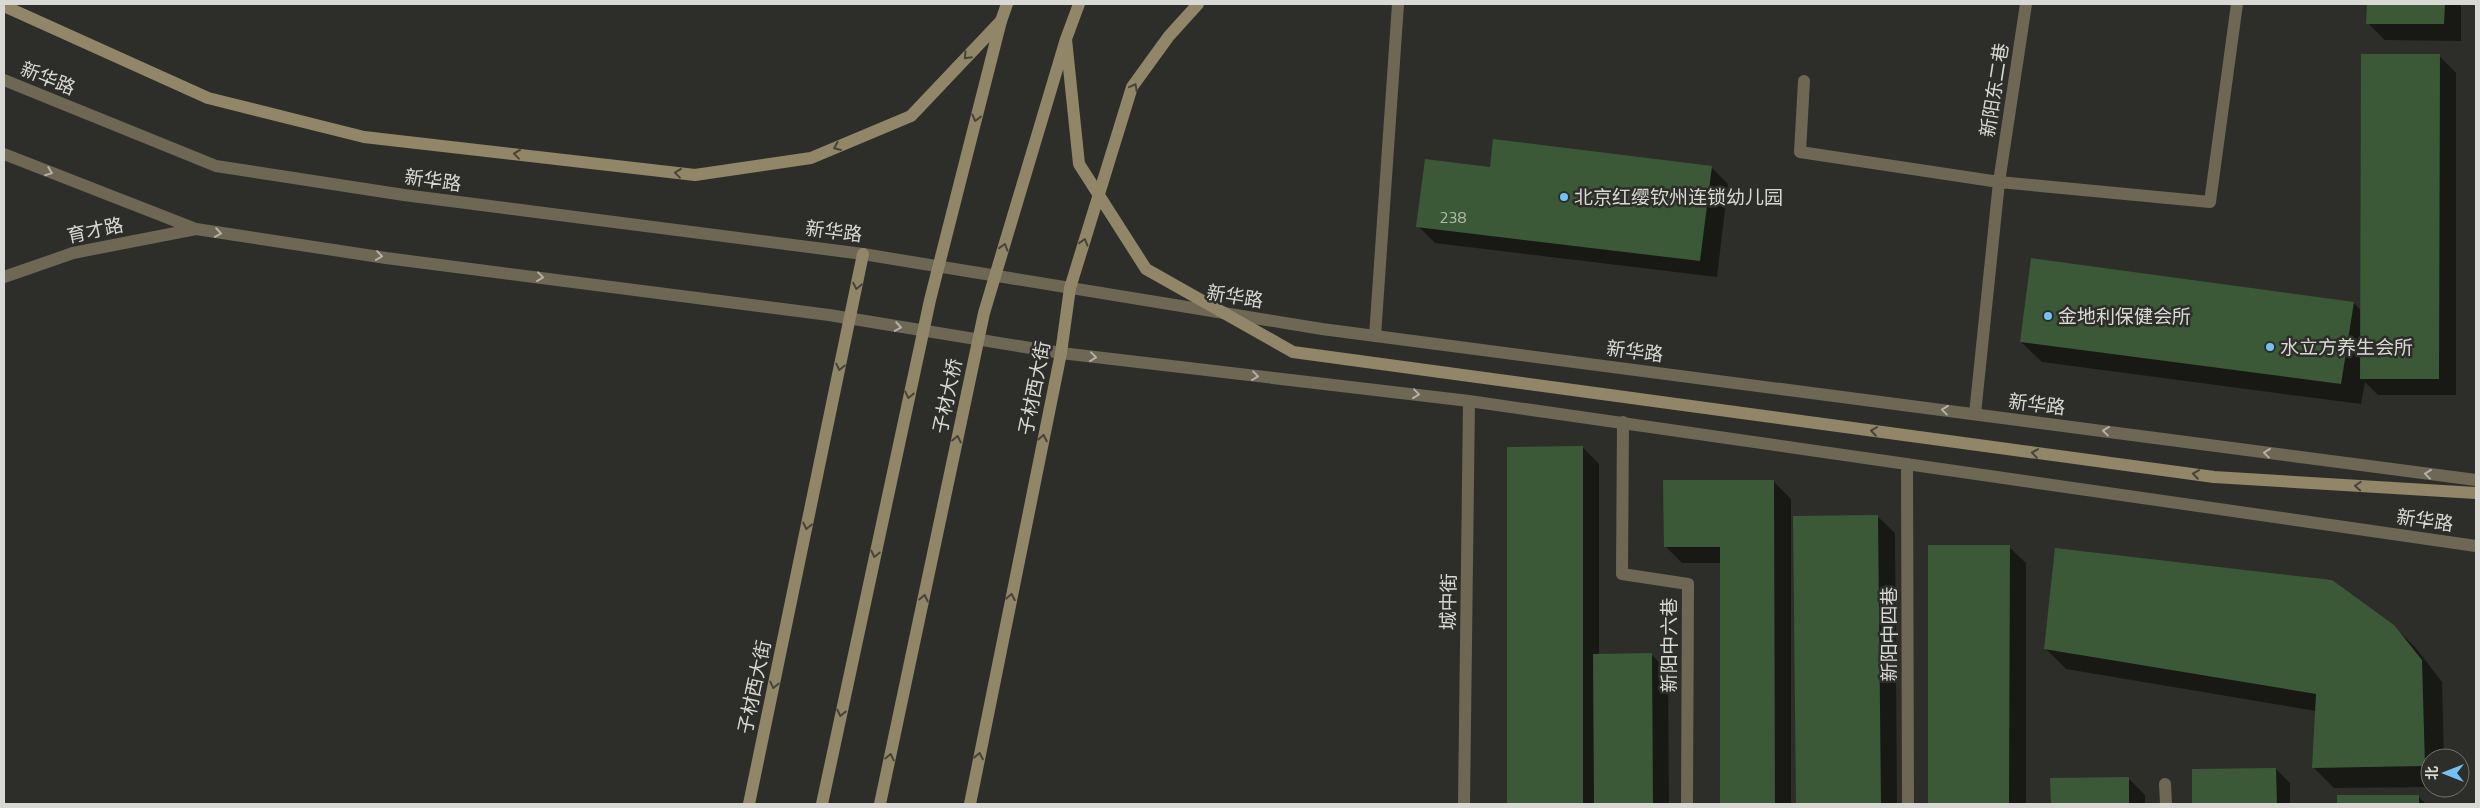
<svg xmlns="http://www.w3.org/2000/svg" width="2480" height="808" viewBox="0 0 2480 808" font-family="'Titillium Web','Noto Sans SC',sans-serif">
	<rect width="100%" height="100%" fill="#2d2e29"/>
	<path fill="#0007" d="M2368,4H2461V41L2385,40L2368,23Z
		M2439,56L2456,73V395H2378L2365,382L2361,404L2042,362L2021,342L2354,303L2361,311Z
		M1711,167L1728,184L1717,277L1435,243L1418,226Z
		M1582,447L1599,464V655H1652L1668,672L1669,804H1509L1508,448Z
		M1774,482L1791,499V804H1722L1721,563H1682L1665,546Z
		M1794,517H1878L1895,533L1897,804H1797Z
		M1929,547H2009L2026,563V804H1929Z
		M2393,626L2415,647L2442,682L2444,758H2430V787L2334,788L2314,768L2316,711L2066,669L2045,648Z
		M2276,769L2290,783V804H2194L2193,770Z
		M2128,778L2145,795V804H2052L2051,779Z
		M2418,796L2426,804H2338V797Z"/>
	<path fill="#3b5936" d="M2367,4H2445L2444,24H2366Z
		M2361,54H2440L2439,379H2360Z
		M1493,139L1712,166L1700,261L1416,227L1425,159L1490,167Z
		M2031,258L2354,302L2341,384L2020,342Z
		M1583,446V804H1507V447Z
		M1663,480H1774L1775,804H1720V547H1664Z
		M1878,515L1881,804H1796L1793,516Z
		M1928,545H2010L2009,804H1928Z
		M2055,548L2332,580L2394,625L2422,660L2425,766L2312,768L2316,694L2044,649Z
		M1652,653L1653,804H1594L1593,654Z
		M2276,768L2277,804H2192V769Z
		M2129,777V804H2051L2050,778Z
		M2337,795H2419V804H2337Z"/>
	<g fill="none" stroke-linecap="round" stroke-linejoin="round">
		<path stroke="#6d6754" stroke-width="12" d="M1804,81L1800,152L1999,182L2210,202L2237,4
			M1375,336L1398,4
			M1975,414L1999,182L2026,4
			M1623,422L1622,574L1688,584L1687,804
			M1907,464L1908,804
			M2165,784L2166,804
			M1464,804L1469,401"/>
		<path stroke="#6d6754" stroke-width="12" d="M4,80L216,166L404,195L863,254L1322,329L2476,480
			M4,154L196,229L386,258L829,315L1061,353L1469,401L2476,546
			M4,277L73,253L196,229"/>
		<path stroke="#918668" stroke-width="12" d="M4,6L208,98L364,137L695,175L811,158L911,116L1001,21
			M749,804L863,254
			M970,804L1061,353L1070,288L1132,87L1169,36L1198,4"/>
		<path stroke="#918668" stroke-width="12" d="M1066,39L1079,164L1146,269L1293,352L2214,477L2476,493
			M822,804L930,300L1001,21L1007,4
			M880,804L984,313L1066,39L1079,4"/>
	</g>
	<defs><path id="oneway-chevron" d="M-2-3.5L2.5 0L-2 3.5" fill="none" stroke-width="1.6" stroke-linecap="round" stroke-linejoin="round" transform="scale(1.25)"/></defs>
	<g stroke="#464439">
		<use href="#oneway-chevron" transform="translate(967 56) rotate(133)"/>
		<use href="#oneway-chevron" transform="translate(1134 87) rotate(-62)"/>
		<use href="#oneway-chevron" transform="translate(976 118) rotate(104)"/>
		<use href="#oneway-chevron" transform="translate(837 147) rotate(157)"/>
		<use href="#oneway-chevron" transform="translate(517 154) rotate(-173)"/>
		<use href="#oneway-chevron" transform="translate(678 173) rotate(-173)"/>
		<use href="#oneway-chevron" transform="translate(1084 242) rotate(-73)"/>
		<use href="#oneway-chevron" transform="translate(1004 247) rotate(-73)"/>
		<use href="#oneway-chevron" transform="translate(857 286) rotate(101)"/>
		<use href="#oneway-chevron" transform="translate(840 367) rotate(102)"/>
		<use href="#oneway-chevron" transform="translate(909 395) rotate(102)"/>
		<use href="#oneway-chevron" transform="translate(1874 431) rotate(-172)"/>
		<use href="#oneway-chevron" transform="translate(1043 438) rotate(-79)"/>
		<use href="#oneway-chevron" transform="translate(957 439) rotate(-78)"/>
		<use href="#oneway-chevron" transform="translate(2035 453) rotate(-172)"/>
		<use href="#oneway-chevron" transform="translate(2196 474) rotate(-172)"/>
		<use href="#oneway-chevron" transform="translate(2358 486) rotate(-176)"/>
		<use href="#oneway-chevron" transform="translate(807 526) rotate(102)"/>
		<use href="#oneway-chevron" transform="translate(875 554) rotate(102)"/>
		<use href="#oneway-chevron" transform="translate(1011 597) rotate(-79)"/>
		<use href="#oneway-chevron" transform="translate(924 598) rotate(-78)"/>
		<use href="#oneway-chevron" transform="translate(774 685) rotate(102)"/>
		<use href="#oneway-chevron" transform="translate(841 713) rotate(102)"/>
		<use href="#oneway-chevron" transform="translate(979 756) rotate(-79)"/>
		<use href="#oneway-chevron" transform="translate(890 757) rotate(-78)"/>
	</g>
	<g stroke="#b3b1a8">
		<use href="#oneway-chevron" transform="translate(49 172) rotate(21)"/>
		<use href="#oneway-chevron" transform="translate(218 233) rotate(8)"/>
		<use href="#oneway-chevron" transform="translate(379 256) rotate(8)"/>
		<use href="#oneway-chevron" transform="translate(540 277) rotate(7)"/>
		<use href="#oneway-chevron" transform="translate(898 327) rotate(9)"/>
		<use href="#oneway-chevron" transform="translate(1093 357) rotate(7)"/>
		<use href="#oneway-chevron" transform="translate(1255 376) rotate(7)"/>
		<use href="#oneway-chevron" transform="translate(1416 394) rotate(7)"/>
		<use href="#oneway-chevron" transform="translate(1945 410) rotate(-173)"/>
		<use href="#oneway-chevron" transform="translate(2106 431) rotate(-173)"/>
		<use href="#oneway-chevron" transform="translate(2267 453) rotate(-173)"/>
		<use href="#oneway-chevron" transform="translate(2428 474) rotate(-173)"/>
	</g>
	<g fill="#73c1f5" stroke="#2d2e29" stroke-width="2">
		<circle cx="1564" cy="197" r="5"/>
		<circle cx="2048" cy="316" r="5"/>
		<circle cx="2270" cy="347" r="5"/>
	</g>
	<g text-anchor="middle" stroke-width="5" stroke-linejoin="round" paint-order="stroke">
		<g font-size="16" fill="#b1b9ad">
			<text x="1453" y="223">238</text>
		</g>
		<g font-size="19" fill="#d8d9d5" stroke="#2d2e29">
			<text transform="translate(48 78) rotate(22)" y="7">新华路</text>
			<text transform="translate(1994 90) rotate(-81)" y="7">新阳东二巷</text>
			<text transform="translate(433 180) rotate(8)" y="7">新华路</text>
			<text transform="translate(95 230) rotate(-12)" y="7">育才路</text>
			<text transform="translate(834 231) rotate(7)" y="7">新华路</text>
			<text transform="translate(1235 296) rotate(9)" y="7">新华路</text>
			<text transform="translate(1635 351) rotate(7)" y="7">新华路</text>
			<text transform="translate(1034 388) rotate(-79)" y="7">子材西大街</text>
			<text transform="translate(947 396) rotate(-78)" y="7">子材大桥</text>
			<text transform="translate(2037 404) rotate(7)" y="7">新华路</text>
			<text transform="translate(2425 520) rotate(8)" y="7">新华路</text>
			<text transform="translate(1448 602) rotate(-89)" y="7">城中街</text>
			<text transform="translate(1889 634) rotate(-90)" y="7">新阳中四巷</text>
			<text transform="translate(1669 645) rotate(-90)" y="7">新阳中六巷</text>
			<text transform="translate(754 687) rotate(-78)" y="7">子材西大街</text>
		</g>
		<g font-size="19" fill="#d8d9d5" stroke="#2d2e29" text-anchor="start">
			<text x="1574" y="204">北京红缨钦州连锁幼儿园</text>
			<text x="2058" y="323">金地利保健会所</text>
			<text x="2280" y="354">水立方养生会所</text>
		</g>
	</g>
	<rect width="2480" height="808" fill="none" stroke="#d8d9d5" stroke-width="10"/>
	<g transform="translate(2445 773) rotate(270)"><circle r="24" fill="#2d2e29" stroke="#71726e"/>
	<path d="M0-4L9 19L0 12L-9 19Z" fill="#73c1f5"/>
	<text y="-8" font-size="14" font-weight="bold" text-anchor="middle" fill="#d8d9d5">北</text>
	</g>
</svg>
